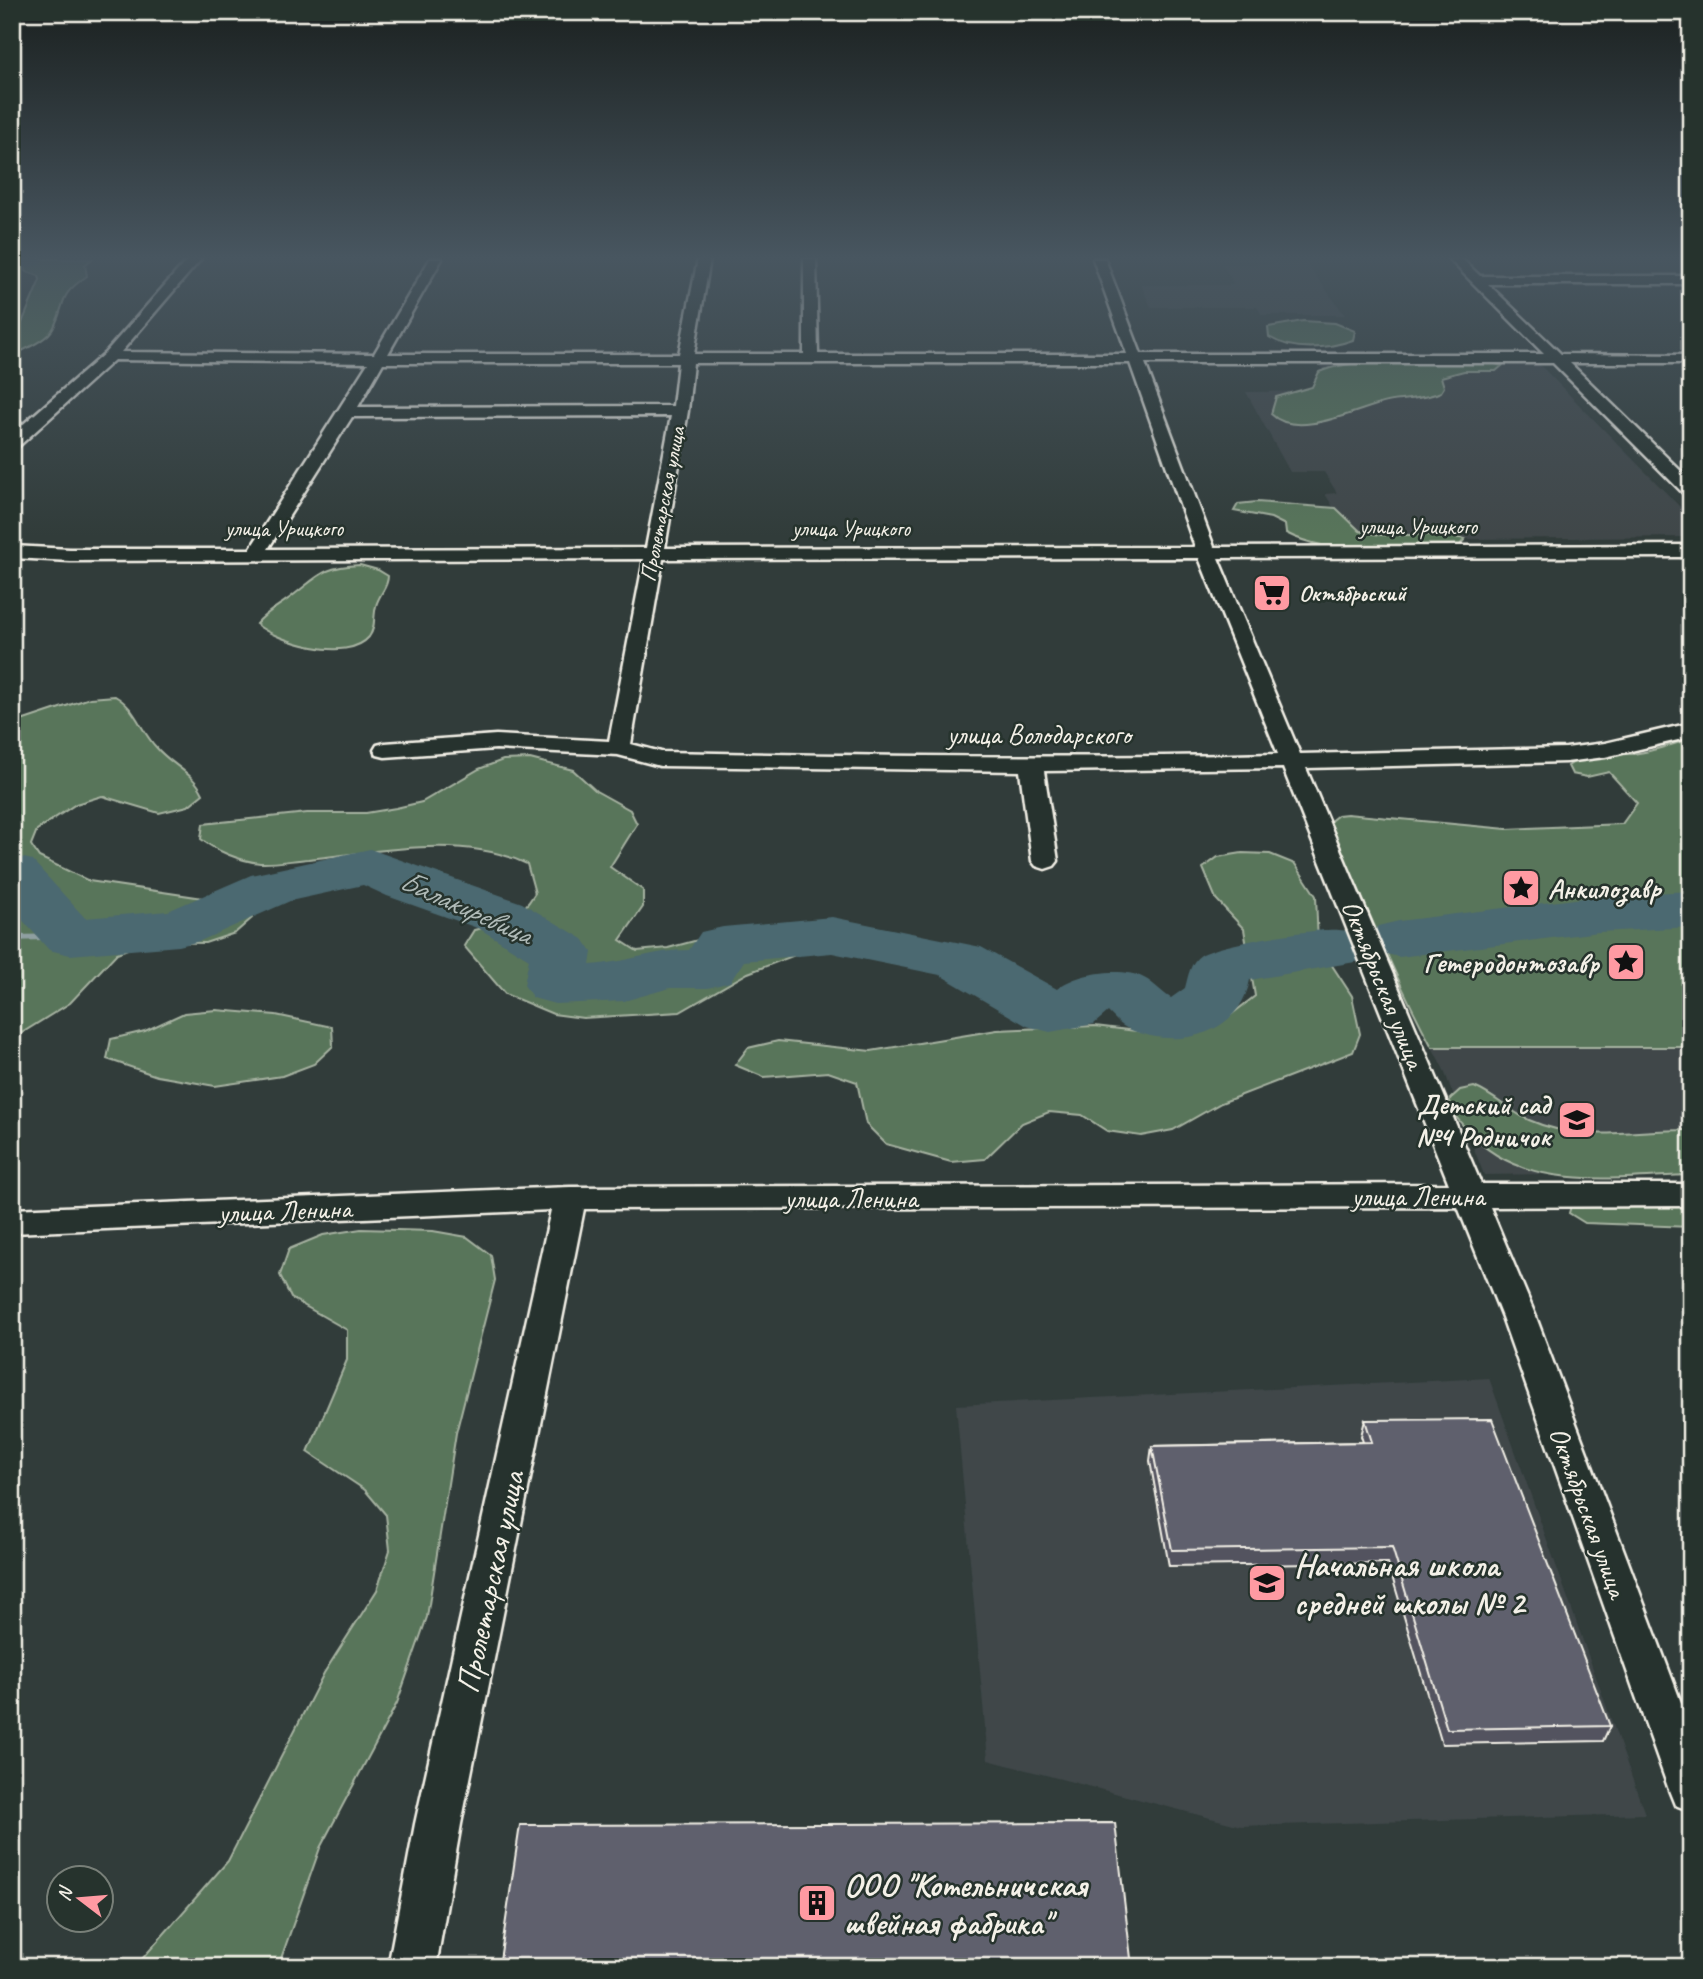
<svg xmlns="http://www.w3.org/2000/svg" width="1703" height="1979" font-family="Caveat,sans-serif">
<rect width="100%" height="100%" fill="#313c3a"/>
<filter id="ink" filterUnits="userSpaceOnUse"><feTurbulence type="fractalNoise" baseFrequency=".0143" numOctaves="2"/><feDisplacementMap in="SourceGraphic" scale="14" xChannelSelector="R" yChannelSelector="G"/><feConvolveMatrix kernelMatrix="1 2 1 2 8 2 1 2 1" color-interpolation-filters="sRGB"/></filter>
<g filter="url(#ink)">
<path fill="#3f4749" d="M 1223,264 L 1307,264 L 1345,315 L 1262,315 L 1257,307 L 1151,307 L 1141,285 L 1234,285 Z
M 1538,363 L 1691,518 L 1691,537 L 1354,540 L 1325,494 L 1337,493 L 1324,472 L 1290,472 L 1246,392 L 1337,391 L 1319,364 Z
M 1432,1047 L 1691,1047 L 1691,1172 L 1484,1175 L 1443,1068 Z
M 1489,1378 L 1645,1814 L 1241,1826 L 988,1760 L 956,1405 Z"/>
<path fill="#59745a" stroke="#a6b2a1" stroke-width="2" d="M 39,259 L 92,259 L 85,265 L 87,276 C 56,298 68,299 54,327 C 48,340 25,349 12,356 L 12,333 L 22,323 L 40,280 L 39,276 L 25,271 L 27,263 Z
M 1303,321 L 1335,323 L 1355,331 L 1353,340 C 1328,349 1293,352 1269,337 L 1268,327 Z
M 1488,362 L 1502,366 L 1496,371 L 1464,371 L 1441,377 L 1444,387 L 1441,392 C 1424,400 1405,398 1387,402 C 1357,409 1297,440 1271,414 L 1276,397 L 1312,387 L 1319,372 C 1357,355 1445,362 1488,362 Z
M 1257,502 L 1336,508 L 1360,531 L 1380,535 L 1443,535 L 1465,539 L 1460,545 C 1409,551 1332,557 1286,533 L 1285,525 L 1271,518 L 1234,511 L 1238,504 Z
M 360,565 L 378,570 L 388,576 C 388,588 379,594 376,606 C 373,617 376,628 369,637 C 347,663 278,642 256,624 C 266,612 279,606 291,597 C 320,575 322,567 360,565 Z
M 115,696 C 136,708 140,730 156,747 C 171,765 193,772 203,794 L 188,806 L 159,813 L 102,796 L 76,804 L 37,830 L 31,845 L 39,857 L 89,881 L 243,904 L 252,918 L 235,933 L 205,943 L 146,942 L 117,953 L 70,1003 L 20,1034 L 12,1035 L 12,724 L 90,698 Z
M 1691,739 L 1691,1047 L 1432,1047 C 1404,995 1381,941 1358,888 C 1348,866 1334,847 1328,823 L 1338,815 L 1347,814 L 1507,829 L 1622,824 L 1637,803 L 1609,772 L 1587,777 L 1572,774 L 1568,766 C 1590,749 1605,755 1631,754 C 1650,753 1672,744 1691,739 Z
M 530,759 L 573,770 L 596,791 L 630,810 L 637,824 L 610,867 L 643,890 L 643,907 L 620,940 L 637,951 L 668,948 L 698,940 L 756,929 L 792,938 L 798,954 L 748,973 L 680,1012 L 583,1018 L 553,1014 L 505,994 L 464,946 L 474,930 C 504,924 518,921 535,893 L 527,864 C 461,833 378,852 308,859 C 293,860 275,864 260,863 C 240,861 216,851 201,839 L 203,824 L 307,813 L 366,813 L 396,808 L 422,802 L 479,769 L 503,760 Z
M 1242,853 L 1270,854 L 1295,864 L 1316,896 L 1318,944 L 1352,996 L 1360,1034 L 1353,1052 L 1221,1103 L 1173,1130 L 1141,1136 L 1107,1131 L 1082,1115 L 1049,1112 L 1022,1123 L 985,1159 L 951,1162 L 886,1144 L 866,1124 L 857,1082 L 828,1072 L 764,1077 L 735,1065 L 748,1048 L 778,1041 L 871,1051 L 997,1030 L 1095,1026 L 1161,1034 L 1219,1024 L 1255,996 L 1244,929 L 1216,899 L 1203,868 L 1218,857 Z
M 216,1010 L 276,1015 L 332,1027 L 333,1046 L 314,1064 L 282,1076 L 215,1086 L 157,1076 L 107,1059 L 111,1039 L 145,1031 L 184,1013 Z
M 1474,1087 C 1494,1095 1509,1111 1529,1120 C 1583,1144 1635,1129 1691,1130 L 1691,1175 C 1616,1177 1522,1194 1467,1130 C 1458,1119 1450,1113 1450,1099 L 1460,1090 Z
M 1572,1202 L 1691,1202 L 1691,1227 L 1585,1223 L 1569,1213 Z
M 361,1229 L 433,1231 L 467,1237 L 491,1255 L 495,1280 L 456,1433 L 427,1617 L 397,1703 L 320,1848 L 278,1967 L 135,1967 L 228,1861 L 324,1673 L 377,1590 L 390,1550 L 386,1515 L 365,1490 L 308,1452 L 347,1360 L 347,1330 L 291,1298 L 280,1275 L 289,1249 L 323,1235 Z"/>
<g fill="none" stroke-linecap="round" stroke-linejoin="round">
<path fill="#8f9fa1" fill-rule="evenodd" d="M 70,934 L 74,935 L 75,937 L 74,939 L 12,941 L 12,935 Z"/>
<path fill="#4b6971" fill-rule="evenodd" d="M 12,259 L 43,259 L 39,265 L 12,271 Z
M 370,849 L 522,903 L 583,939 L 592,952 L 590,965 C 625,963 654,950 689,950 L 701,932 L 723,927 L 832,917 L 981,947 L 1057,989 C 1075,973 1122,966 1144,978 C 1154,983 1162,993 1171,998 L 1185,988 C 1188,977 1190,962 1201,955 C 1222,943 1315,928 1339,930 C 1346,930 1354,933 1361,935 L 1370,948 L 1361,961 L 1250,980 C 1239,1036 1177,1050 1129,1029 C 1121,1026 1114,1018 1108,1012 L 1094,1024 L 1050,1032 L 1027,1026 L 940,975 L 832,953 L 744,961 L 730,982 L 708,988 L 670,988 L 624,1001 L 555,1004 L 533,998 L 524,985 L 529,959 L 480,929 L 387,896 L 363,885 L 290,901 L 200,941 L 179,946 L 70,955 L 49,950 L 12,908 L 12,855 L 32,860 L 85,918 L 168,911 L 251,875 Z
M 1691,891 L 1691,927 L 1599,932 L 1399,957 L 1378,952 L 1369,939 L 1378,926 L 1399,921 L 1599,896 Z"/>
<g stroke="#f4f1e8" stroke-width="5">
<path id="minor" d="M 188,259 L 201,259 L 121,352 L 374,354 L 430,259 L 442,259 L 388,354 L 679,354 L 698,259 L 710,259 L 694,354 L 804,354 L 804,259 L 816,259 L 818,354 L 1127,354 L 1093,259 L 1105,259 L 1141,354 L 1544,354 L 1449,259 L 1462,259 L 1480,276 L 1691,276 L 1691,284 L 1488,284 L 1561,354 L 1691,355 L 1691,363 L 1570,363 L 1691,481 L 1691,496 L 1685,495 L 1553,363 L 1145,363 L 1214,547 L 1691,545 L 1691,557 L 1218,558 L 1300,754 L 1566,748 L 1605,743 L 1691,723 L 1691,737 L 1605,757 L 1566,762 L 1306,768 L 1481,1184 L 1691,1184 L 1691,1206 L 1490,1207 L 1536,1317 L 1691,1729 L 1691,1811 L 1675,1805 L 1669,1790 L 1502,1317 L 1458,1207 L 584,1209 L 461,1824 L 436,1967 L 388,1967 L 415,1824 L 551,1210 L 12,1233 L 12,1209 L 570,1187 L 1449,1184 L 1283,768 L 1044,771 L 1058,861 L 1054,866 L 1045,869 L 1036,866 L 1032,861 L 1020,771 L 660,766 L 618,755 L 496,749 L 385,757 L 377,755 L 374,750 L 377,745 L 385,743 L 496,735 L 609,741 L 644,559 L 70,561 L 12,558 L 12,546 L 70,549 L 250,549 L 368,363 L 114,360 L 18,447 L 12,448 L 12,434 L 105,353 ZM 383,363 L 678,363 L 673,406 L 358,407 ZM 693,363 L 1130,363 L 1195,547 L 665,548 L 688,411 ZM 671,416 L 646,548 L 268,549 L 352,417 ZM 1199,558 L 1278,754 C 1072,759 866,756 661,752 L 631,744 L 663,559 Z"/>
</g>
<use href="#minor" fill="#26332d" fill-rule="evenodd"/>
</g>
<path fill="#52535e" stroke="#f4f1e8" stroke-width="2" d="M 1365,1420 L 1610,1726 L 1603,1741 L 1442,1744 L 1388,1563 L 1169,1566 L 1150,1461 L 1152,1446 L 1363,1442 L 1361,1436 Z"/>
<path fill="#5f616d" stroke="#f4f1e8" stroke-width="2" d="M 1492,1419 L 1610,1726 L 1447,1729 L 1392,1547 L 1172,1550 L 1152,1446 L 1372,1442 L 1365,1420 Z
M 1115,1823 L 1132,1967 L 499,1967 L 520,1825 Z"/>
</g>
<linearGradient id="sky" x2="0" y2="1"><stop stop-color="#1b2120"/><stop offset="0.48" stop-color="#485660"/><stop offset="1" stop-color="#485660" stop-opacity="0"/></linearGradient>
<rect width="1703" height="536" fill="url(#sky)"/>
<defs>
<g id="supermarket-square" transform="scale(2.0125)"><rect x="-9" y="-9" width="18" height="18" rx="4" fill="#ff9aa2" stroke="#26332d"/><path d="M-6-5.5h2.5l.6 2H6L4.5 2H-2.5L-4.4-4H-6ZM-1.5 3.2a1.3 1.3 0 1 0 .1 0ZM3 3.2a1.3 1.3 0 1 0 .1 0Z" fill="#111"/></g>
<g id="sight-square" transform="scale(2.0125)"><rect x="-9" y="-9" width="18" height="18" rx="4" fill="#ff9aa2" stroke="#26332d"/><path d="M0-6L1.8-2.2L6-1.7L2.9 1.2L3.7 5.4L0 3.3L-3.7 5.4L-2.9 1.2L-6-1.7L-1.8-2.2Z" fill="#111"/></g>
<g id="school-square" transform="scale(2.0125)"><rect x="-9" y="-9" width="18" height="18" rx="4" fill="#ff9aa2" stroke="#26332d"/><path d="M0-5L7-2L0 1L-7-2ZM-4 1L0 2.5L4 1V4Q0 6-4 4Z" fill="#111"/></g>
<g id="building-square" transform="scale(2.0125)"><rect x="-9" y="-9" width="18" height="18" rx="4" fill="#ff9aa2" stroke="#26332d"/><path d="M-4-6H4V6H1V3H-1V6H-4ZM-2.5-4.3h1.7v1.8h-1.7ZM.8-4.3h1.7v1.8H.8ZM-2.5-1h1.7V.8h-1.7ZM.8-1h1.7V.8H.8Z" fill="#111"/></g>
</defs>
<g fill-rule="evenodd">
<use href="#supermarket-square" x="1272" y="593"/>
<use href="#sight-square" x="1521" y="888"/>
<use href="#sight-square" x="1626" y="962"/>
<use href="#school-square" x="1577" y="1120"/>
<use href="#school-square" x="1267" y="1583"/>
<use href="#building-square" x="817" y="1903"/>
</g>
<g text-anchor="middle" stroke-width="5" stroke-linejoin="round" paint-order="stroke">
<g font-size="23" fill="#f4f1e8" stroke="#26332d">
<text transform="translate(662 504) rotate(-79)" y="8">Пролетарская улица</text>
<text x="1418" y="534">улица Урицкого</text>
<text x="284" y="536">улица Урицкого</text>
<text x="851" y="536">улица Урицкого</text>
</g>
<g font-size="23" font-weight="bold" fill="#f4f1e8" stroke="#26332d" text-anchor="start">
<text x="1299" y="601">Октябрьский</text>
</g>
<g font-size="28" fill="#f4f1e8" stroke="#26332d">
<text x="1039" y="744">улица Володарского</text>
<text transform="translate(1384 984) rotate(68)" y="10">Октябрьская улица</text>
<text x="1418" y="1206">улица Ленина</text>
<text x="851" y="1208">улица Ленина</text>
<text transform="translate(285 1210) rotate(-2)" y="10">улица Ленина</text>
<text transform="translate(1589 1512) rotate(70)" y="10">Октябрьская улица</text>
</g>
<g font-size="28" font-weight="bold" fill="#f4f1e8" stroke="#26332d" text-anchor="end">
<text x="1548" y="898" text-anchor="start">Анкилозавр</text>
<text x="1599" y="972">Гетеродонтозавр</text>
<text x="1550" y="1114">Детский сад<tspan x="1550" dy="32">№4 Родничок</tspan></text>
</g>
<g font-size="30" font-style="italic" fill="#b0bbb8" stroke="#26332d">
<text transform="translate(466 907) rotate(24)" y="10">Балакиревица</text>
</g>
<g font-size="33" font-weight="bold" fill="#f4f1e8" stroke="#26332d" text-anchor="start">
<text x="1294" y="1576">Начальная школа<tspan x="1294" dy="38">средней школы № 2</tspan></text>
<text x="844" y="1896">ООО "Котельничская<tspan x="844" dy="38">швейная фабрика"</tspan></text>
</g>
<g font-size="33" fill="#f4f1e8" stroke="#26332d">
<text transform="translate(489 1582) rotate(-78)" y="12">Пролетарская улица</text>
</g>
</g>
<rect width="1703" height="1979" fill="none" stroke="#26332d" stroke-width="42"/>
<rect x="21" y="21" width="1661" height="1937" fill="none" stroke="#f4f1e8" stroke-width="2.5" filter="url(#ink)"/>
<g transform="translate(80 1899) rotate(286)"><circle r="33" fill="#26332d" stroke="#787f78" stroke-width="2"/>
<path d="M0-5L12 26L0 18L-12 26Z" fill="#ff9aa2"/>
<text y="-10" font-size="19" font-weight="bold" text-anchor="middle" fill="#f4f1e8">N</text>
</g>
</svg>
